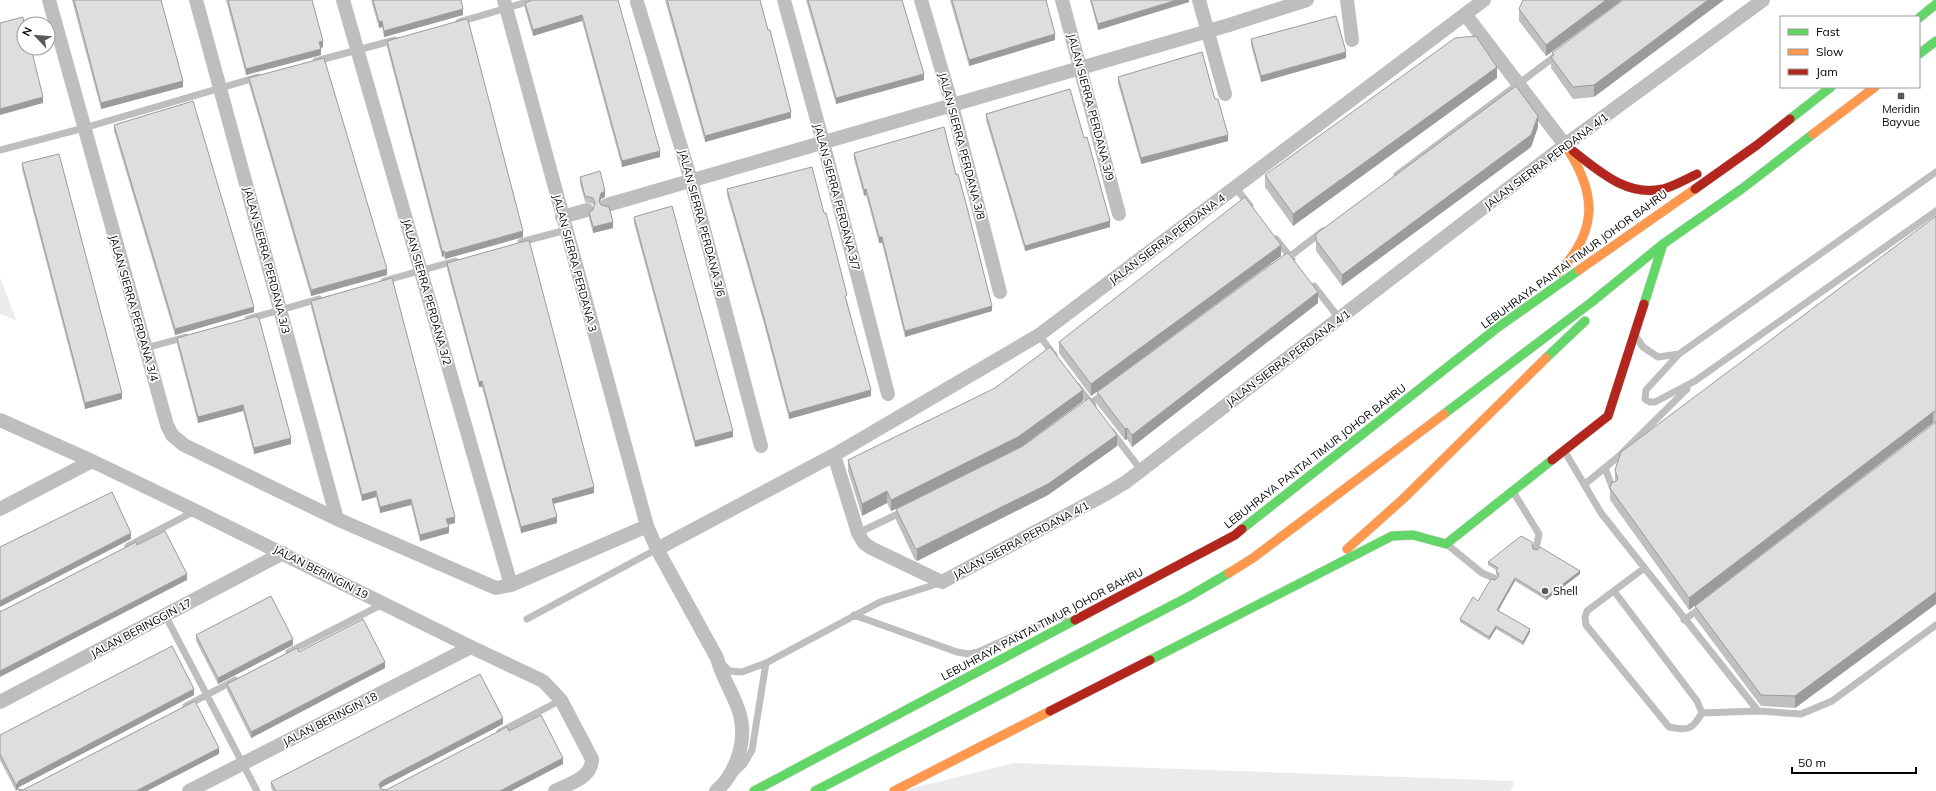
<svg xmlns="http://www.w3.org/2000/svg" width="1936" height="791" font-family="Mulish,sans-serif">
<rect width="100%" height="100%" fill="#fff"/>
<path fill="#ebebeb" d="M 0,277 L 16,320 L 0,314 Z
M 1014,763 L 1514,781 L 1511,791 L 901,791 Z"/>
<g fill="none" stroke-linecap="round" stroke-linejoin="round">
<g stroke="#dbdbdb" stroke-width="10">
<path id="fast" d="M 1919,18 L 1936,4
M 1919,54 L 1936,41
M 1790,119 L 1831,87
M 1644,304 L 1663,244
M 1546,358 L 1585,321
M 1444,414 L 1593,301 L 1663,244 L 1743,188 L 1813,134
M 1242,529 L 1497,328 L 1579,270
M 1150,660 L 1392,536 L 1413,535 L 1446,544 L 1552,460
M 754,791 L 1075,620
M 815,791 L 1188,597 L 1229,573"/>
</g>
<g stroke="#dbdbdb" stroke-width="10">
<path id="slow" d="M 1813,134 L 1875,87
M 1579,270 L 1695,189
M 1558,273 C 1599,230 1597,193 1565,145
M 1347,549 L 1403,499 L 1546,358
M 1229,573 L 1253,558 L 1444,414
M 894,791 L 1050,711"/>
</g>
<g stroke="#dbdbdb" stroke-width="10">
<path id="jam" d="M 1573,151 C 1600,172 1627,197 1663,189 C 1675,186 1686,179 1697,174
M 1695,189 L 1757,145 L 1790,119
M 1552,460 L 1608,416 L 1644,304
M 1075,620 L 1235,535 L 1242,529
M 1050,711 L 1150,660"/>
</g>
<path stroke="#bebebe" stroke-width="7" d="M 459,22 L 534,0
M 316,61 L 395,40
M 0,150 L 84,128 L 258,77
M 1936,172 L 1679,354 L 1646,390 L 1645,399 L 1650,402 L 1655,402 L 1695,381 L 1936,211
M 1397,175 L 1558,54
M 1235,187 L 1250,206
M 1276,239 L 1292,259
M 521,242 L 566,230
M 1284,261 L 1323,231
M 384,281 L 455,261
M 1314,286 L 1339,318
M 248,319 L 319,299
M 1039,335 L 1054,355
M 1637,338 L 1643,347 L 1658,357 L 1679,354
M 146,348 L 186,337
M 1077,386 L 1093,406
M 1084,408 L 1105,393
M 1112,432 L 1141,470
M 1565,452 L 1601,513 L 1758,711 L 1801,714 L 1832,701 L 1936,625
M 1605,468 L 1613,489
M 1585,484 L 1618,457 L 1687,389
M 1514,493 L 1539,534 L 1536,548
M 858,533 L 904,511
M 128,546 L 195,511
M 1449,546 L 1482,573 L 1494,578
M 1643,569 L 1587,611 L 1585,617 L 1586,625 L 1669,727 C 1688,731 1692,730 1702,713
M 1614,591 L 1697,701 L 1702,713
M 165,615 L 257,791
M 854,615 L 957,652 L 969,654 L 978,652 L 1054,618 L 1064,617
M 527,619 L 657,549
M 1684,620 L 1702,607
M 289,652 L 383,604
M 721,663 L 730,671 L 742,672 L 766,663 L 880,602 L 940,583
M 186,706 L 235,680
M 1702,713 L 1758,711
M 500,732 L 561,700
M 735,773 L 744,764 L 752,750 L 766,663"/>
<path stroke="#bebebe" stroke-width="14" d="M 49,0 L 167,425 L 172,435 L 184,445 L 337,519 L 496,588 L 511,585 L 647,526
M 196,0 L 337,519
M 343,0 L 511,585
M 504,0 L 647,526 L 657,549 L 717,658 C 722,679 735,695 740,715 C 747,741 736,774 716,791
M 784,0 L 823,142 L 888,394
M 921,0 L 952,105 L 1000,292
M 1062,0 L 1119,214
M 1199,0 L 1225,94
M 1347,0 L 1352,40
M 637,2 L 691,180 L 761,446
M 1465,14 L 1565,145
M 607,205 L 1229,25 L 1307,0
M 562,217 L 587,210
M 0,420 L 92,461 L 196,511 L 471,647 L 543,681 L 561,700 L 592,759 C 592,778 570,783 555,791
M 834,455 L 858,533 L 864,543 L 871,548 L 942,582 L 1106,494 L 1126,482 L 1565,145 L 1763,0
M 0,509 L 92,461
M 657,549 L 834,455 L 1039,335 L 1484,0
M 0,702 L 283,553
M 189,791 L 471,647"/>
<use href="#fast" stroke="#63d668" stroke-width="9"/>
<use href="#slow" stroke="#ff974d" stroke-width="9"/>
<use href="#jam" stroke="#b3261e" stroke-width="9"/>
</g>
<path fill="#bfbfbf" d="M 72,0 L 161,0 L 183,87 L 101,109 Z
M 226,0 L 312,0 L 323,47 L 321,48 L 321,55 L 246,75 Z
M 371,0 L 461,0 L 463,15 L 384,37 L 382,27 L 379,28 Z
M 618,0 L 660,157 L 622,167 L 582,21 L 533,36 L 525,9 L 525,3 Z
M 665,0 L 760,0 L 791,118 L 705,142 Z
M 806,0 L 902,0 L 924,80 L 836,104 Z
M 950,0 L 1046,0 L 1055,40 L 969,66 Z
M 1090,0 L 1189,0 L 1189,2 L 1098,30 Z
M 1523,0 L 1622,0 L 1546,56 L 1519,21 L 1519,9 Z
M 1623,0 L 1594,97 L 1573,99 L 1551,68 L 1551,57 L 1552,56 L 1552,53 Z
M 1251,39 L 1346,58 L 1261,82 L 1251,45 Z
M 387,41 L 523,237 L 445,259 L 444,256 L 442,257 L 387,47 Z
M 1118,77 L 1215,99 L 1228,141 L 1141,164 L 1118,83 Z
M 249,78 L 387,275 L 311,296 L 249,84 Z
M 1497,78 L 1293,226 L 1265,187 L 1265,175 Z
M 986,114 L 1084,138 L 1110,227 L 1025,251 L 986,120 Z
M 114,125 L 254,312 L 175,335 L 114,131 Z
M 1538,127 L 1531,147 L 1342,286 L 1316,251 L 1316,234 Z
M 854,153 L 992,311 L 905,337 L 882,243 L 879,243 L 866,195 L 864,196 L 854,159 Z
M 22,163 L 122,399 L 85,409 L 22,169 Z
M 580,177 L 605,197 L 601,199 L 600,203 L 613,228 L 593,233 L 589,218 L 589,212 L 593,210 L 594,206 L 593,204 L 585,202 L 580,183 Z
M 727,189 L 847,301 L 871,396 L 789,419 L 764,324 L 727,195 Z
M 1936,216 L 1936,604 L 1795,708 L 1761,706 L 1695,618 L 1695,606 L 1935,423 L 1933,423 L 1689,610 L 1610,500 L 1610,488 L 1615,482 L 1615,470 Z
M 634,217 L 733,437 L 695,447 L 634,223 Z
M 1281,256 L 1091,396 L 1059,353 L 1059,342 Z
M 447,263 L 594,493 L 554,504 L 557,523 L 521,533 L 482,387 L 479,387 L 447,269 Z
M 311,301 L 455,523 L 448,525 L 449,533 L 420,541 L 411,505 L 380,513 L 376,497 L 362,501 L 311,307 Z
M 1318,303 L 1132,447 L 1127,439 L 1125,440 L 1097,404 L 1097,392 Z
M 177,338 L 291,444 L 254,454 L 243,411 L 198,423 L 177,344 Z
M 1083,401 L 1020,448 L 1117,446 L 1048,495 L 917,561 L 915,560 L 896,520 L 896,509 L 891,511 L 887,503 L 862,516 L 848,471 L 848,460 Z
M 1533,549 L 1580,574 L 1546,600 L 1515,581 L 1498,610 L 1530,632 L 1523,645 L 1496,629 L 1489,640 L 1460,622 L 1460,619 L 1478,601 L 1495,580 L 1498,577 L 1496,574 L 1496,570 L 1488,565 L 1488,562 Z
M 196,635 L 293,645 L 218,684 L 196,641 Z
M 299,652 L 385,668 L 251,738 L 227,690 L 227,684 Z
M 194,695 L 19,787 L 16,791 L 0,760 L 0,735 Z
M 503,724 L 382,787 L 381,788 L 381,789 L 386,790 L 509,731 L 563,764 L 511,791 L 273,791 L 271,788 L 271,782 Z"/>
<path fill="#9b9b9b" d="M 1177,0 L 1189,0 L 1189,2 L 1098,30 L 1098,24 Z
M 1606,0 L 1622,0 L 1546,56 L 1546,45 Z
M 1708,0 L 1724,0 L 1594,97 L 1594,85 Z
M 463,9 L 463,15 L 384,37 L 384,31 Z
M 582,15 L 582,21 L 533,36 L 533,30 Z
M 382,21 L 382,27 L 379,28 L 379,22 Z
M 1055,34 L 1055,40 L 969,66 L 969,60 Z
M 323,41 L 323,47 L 319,48 L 319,42 Z
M 321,49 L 321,55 L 246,75 L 246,69 Z
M 1346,52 L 1346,58 L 1261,82 L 1261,76 Z
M 1497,67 L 1497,78 L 1293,226 L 1293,214 Z
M 924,74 L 924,80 L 836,104 L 836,98 Z
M 183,81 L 183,87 L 101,109 L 101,103 Z
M 43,97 L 43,103 L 0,115 L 0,109 Z
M 791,112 L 791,118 L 705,142 L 705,136 Z
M 1538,116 L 1538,127 L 1531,147 L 1342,286 L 1342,275 Z
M 1228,135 L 1228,141 L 1141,164 L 1141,158 Z
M 660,151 L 660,157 L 622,167 L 622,161 Z
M 866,189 L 866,195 L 864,196 L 864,190 Z
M 605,191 L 605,197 L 601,199 L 599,207 L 599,201 L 601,193 Z
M 1110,221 L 1110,227 L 1025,251 L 1025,246 Z
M 613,222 L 613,228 L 593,233 L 593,227 Z
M 523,231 L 523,237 L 445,259 L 445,253 Z
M 879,237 L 882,237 L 882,243 L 879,243 Z
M 1281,245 L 1281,256 L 1091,396 L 1091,384 Z
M 442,251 L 444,251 L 444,256 L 442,257 Z
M 387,269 L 387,275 L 311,296 L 311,290 Z
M 1318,292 L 1318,303 L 1132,447 L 1132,435 Z
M 992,306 L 992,311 L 905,337 L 905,331 Z
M 254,307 L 254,312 L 175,335 L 175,329 Z
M 482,381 L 482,387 L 479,387 L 479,382 Z
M 871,390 L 871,396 L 789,419 L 789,413 Z
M 1083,390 L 1083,401 L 1018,449 L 891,511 L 891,500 Z
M 122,393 L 122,399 L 85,409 L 85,403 Z
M 243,405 L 243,411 L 198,423 L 198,417 Z
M 1933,412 L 1933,423 L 1689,610 L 1689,598 Z
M 1127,428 L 1127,439 L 1125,440 L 1125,429 Z
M 733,431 L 733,437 L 695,447 L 695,441 Z
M 1117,435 L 1117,446 L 1048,495 L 917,561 L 917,549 Z
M 291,438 L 291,444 L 254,454 L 254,448 Z
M 594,487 L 594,493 L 552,504 L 552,499 Z
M 376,491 L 376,497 L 362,501 L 362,495 Z
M 887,491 L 887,503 L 862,516 L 862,504 Z
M 411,499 L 411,505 L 380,513 L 380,507 Z
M 455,517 L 455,523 L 446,525 L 446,519 Z
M 557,517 L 557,523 L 521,533 L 521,527 Z
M 449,527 L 449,533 L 420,541 L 420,535 Z
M 131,533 L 131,539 L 0,607 L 0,601 Z
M 1580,571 L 1580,574 L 1546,600 L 1546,597 Z
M 187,574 L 187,580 L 0,677 L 0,671 Z
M 1515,578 L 1515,581 L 1497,613 L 1497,610 Z
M 1936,592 L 1936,604 L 1795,708 L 1795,696 Z
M 1496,626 L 1496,629 L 1489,640 L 1489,637 Z
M 1530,629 L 1530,632 L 1523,645 L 1523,642 Z
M 293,639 L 293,645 L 218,684 L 218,678 Z
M 385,662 L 385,668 L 251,738 L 251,732 Z
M 194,689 L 194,695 L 19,787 L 16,791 L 16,785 L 19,781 Z
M 503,718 L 503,724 L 382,787 L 379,790 L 379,784 L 382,781 Z
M 219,748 L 219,754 L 147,791 L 136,791 Z
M 563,758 L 563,764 L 511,791 L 500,791 Z"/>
<path fill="#dedede" stroke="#9b9b9b" d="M 74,0 L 161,0 L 183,81 L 101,103 Z
M 228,0 L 312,0 L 323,41 L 319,42 L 321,49 L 246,69 Z
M 373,0 L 461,0 L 463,9 L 384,31 L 382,21 L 379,22 Z
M 532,0 L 618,0 L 660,151 L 622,161 L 582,15 L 533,30 L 525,3 Z
M 667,0 L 760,0 L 768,30 L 770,30 L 791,112 L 705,136 Z
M 808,0 L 902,0 L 924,74 L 836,98 Z
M 952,0 L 1046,0 L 1055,34 L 969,60 Z
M 1091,0 L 1177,0 L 1098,24 Z
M 1523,0 L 1606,0 L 1546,45 L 1519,9 Z
M 1623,0 L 1708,0 L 1594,85 L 1573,87 L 1551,57 L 1554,55 L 1552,53 Z
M 1336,16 L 1346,52 L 1261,76 L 1251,39 Z
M 23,17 L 24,24 L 24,48 L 31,48 L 43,97 L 0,109 L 0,23 Z
M 466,19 L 468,20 L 523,231 L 445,253 L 444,251 L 442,251 L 387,41 Z
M 1476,36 L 1497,67 L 1293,214 L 1265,175 L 1455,38 Z
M 1202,52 L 1215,99 L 1218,99 L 1228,135 L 1141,158 L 1118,77 Z
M 324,58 L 387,269 L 311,290 L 249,78 Z
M 1516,86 L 1538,116 L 1531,135 L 1342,275 L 1316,240 L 1316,234 Z
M 1070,89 L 1084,138 L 1087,137 L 1110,221 L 1025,246 L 986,114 Z
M 193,101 L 254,307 L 175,329 L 114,125 Z
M 944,127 L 956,175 L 958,174 L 968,211 L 992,306 L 905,331 L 882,237 L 879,237 L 866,189 L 864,190 L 854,153 Z
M 59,154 L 122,393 L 85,403 L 22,163 Z
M 812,167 L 824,213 L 826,213 L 847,295 L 845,296 L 871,390 L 789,413 L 764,318 L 727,189 Z
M 600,171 L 605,191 L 601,193 L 599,201 L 601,205 L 609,207 L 613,222 L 593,227 L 589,212 L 593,210 L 595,202 L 593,198 L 585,196 L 580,177 Z
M 1245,197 L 1281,245 L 1091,384 L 1059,342 Z
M 672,206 L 733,431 L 695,441 L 634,217 Z
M 1936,216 L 1936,411 L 1933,412 L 1689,598 L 1610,488 L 1612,482 L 1615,482 L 1618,479 L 1615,470 L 1621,452 Z
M 529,240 L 594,487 L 552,499 L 557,517 L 521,527 L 482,381 L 479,382 L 447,263 Z
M 1287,253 L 1289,254 L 1318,292 L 1132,435 L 1127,428 L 1125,429 L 1097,392 Z
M 392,278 L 455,517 L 446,519 L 449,527 L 420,535 L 411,499 L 380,507 L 376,491 L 362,495 L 311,301 Z
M 257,316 L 258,318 L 259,318 L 291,438 L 254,448 L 243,405 L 198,417 L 177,338 Z
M 1050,347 L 1083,390 L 1018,437 L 891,500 L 887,491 L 862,504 L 848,460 L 995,388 Z
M 1089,398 L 1117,435 L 1048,484 L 917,549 L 915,548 L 896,509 L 1023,446 Z
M 1936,422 L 1936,592 L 1795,696 L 1761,695 L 1695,606 Z
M 112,492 L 131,533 L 0,601 L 0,547 Z
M 165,531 L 187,574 L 0,671 L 0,611 L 2,611 L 136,542 L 137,545 Z
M 1521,536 L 1532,542 L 1533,549 L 1537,550 L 1540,547 L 1580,571 L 1546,597 L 1515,578 L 1497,610 L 1530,629 L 1523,642 L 1496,626 L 1489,637 L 1460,619 L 1473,597 L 1478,601 L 1491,579 L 1495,580 L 1498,577 L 1499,574 L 1496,571 L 1498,568 L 1488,562 Z
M 271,596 L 293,639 L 218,678 L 196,635 Z
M 363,619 L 385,662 L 251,732 L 227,684 L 297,648 L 299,652 Z
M 172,646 L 194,689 L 19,781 L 16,785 L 0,754 L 0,735 Z
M 480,674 L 503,718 L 382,781 L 379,784 L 381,789 L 386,790 L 507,727 L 509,731 L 541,715 L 563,758 L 500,791 L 276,791 L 271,782 Z
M 195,701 L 219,748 L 136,791 L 19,791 L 18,789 L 23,790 Z"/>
<g fill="#595959" stroke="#fff" stroke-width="1.5">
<rect x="1897" y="92" width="8" height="8" rx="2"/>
<circle cx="1545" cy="591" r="4"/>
</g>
<g text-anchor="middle" stroke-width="3.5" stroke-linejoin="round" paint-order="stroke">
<g font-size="11" fill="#000" stroke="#fff">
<text transform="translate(1091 107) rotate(75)" y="4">JALAN SIERRA PERDANA 3/9</text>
<text transform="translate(962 146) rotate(75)" y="4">JALAN SIERRA PERDANA 3/8</text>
<text transform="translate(1546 161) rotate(-37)" y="4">JALAN SIERRA PERDANA 4/1</text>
<text transform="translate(837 197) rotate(75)" y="4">JALAN SIERRA PERDANA 3/7</text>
<text transform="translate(702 223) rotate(75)" y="4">JALAN SIERRA PERDANA 3/6</text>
<text transform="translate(1167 239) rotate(-37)" y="4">JALAN SIERRA PERDANA 4</text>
<text transform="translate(1574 259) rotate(-36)" y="4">LEBUHRAYA PANTAI TIMUR JOHOR BAHRU</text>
<text transform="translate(267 260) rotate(75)" y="4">JALAN SIERRA PERDANA 3/3</text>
<text transform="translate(575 263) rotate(75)" y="4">JALAN SIERRA PERDANA 3</text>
<text transform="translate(427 292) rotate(74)" y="4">JALAN SIERRA PERDANA 3/2</text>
<text transform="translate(134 308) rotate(74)" y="4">JALAN SIERRA PERDANA 3/4</text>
<text transform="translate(1288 358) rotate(-37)" y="4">JALAN SIERRA PERDANA 4/1</text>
<text transform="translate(1315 456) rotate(-38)" y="4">LEBUHRAYA PANTAI TIMUR JOHOR BAHRU</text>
<text transform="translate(1021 540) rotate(-28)" y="4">JALAN SIERRA PERDANA 4/1</text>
<text transform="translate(321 572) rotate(27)" y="4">JALAN BERINGIN 19</text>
<text transform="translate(1042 624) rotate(-28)" y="4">LEBUHRAYA PANTAI TIMUR JOHOR BAHRU</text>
<text transform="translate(141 628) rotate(-28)" y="4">JALAN BERINGGIN 17</text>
<text transform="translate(330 719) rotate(-27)" y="4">JALAN BERINGIN 18</text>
</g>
<g font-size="11" fill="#000" stroke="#fff">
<text x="1901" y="113">Meridin<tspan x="1901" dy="13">Bayvue</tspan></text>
<text x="1553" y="595" text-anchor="start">Shell</text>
</g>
</g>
<rect x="1780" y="16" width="140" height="72" fill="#ffffff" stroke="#999999"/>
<rect x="1788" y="29" width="20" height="6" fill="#63d668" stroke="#999999"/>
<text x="1816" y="36" font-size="12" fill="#000000">Fast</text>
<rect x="1788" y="49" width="20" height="6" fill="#ff974d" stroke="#999999"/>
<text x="1816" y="56" font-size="12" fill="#000000">Slow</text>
<rect x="1788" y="69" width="20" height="6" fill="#b3261e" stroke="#999999"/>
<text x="1816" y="76" font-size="12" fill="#000000">Jam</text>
<g transform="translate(36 36) rotate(296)"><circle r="19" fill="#ffffff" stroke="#999999"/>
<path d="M0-3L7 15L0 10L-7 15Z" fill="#595959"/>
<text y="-6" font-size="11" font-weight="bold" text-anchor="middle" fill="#000000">N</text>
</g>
<path d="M1792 767v6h124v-6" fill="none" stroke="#000000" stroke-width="2"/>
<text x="1798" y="767" font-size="12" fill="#000000" stroke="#ffffff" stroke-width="3" paint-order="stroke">50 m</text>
</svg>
